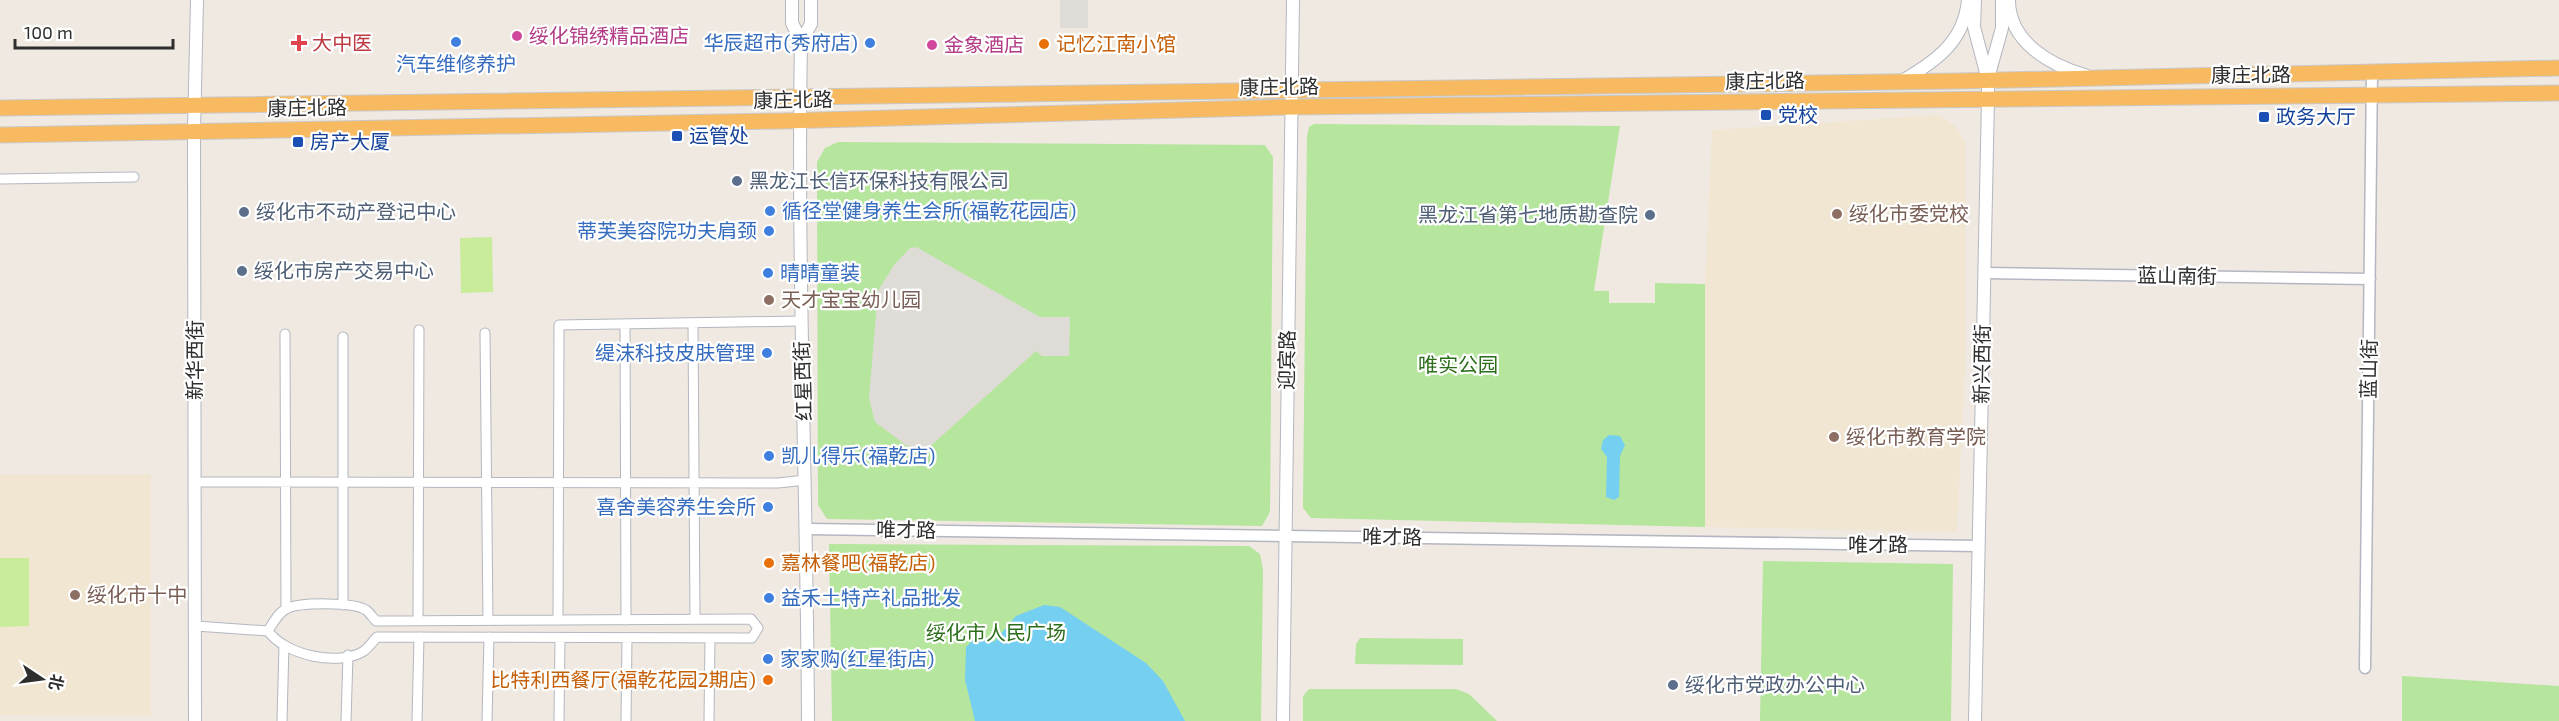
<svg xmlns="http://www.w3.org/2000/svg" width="2559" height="721" font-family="'Exo 2','Noto Sans SC',sans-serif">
<rect width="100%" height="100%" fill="#efe9e1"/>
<path fill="#f0e6d1" d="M 1939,115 L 1955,126 L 1966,144 L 1966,347 L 1957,532 L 1705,527 L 1705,284 L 1712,130 Z
M 0,474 L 151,474 L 151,716 L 0,715 Z"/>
<path fill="#b6e59e" d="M 1314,124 L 1620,126 L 1594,291 L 1609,291 L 1609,303 L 1655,303 L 1655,283 L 1705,284 L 1705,527 L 1311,518 L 1303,508 L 1303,502 L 1307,136 L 1309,127 Z
M 838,142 L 1265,145 L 1273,157 L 1270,512 L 1262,526 L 827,519 L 818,505 L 817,162 L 825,148 Z
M 829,544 L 1249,546 L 1260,554 L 1263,570 L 1261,721 L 832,721 Z
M 1763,561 L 1953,564 L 1951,721 L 1760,721 Z
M 1360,638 L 1463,639 L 1463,665 L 1355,664 L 1356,644 Z
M 2402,676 L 2559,686 L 2559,721 L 2402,721 Z
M 1309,689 L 1456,689 L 1469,694 L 1497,721 L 1303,721 L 1303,696 Z"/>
<path fill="#c9ec9a" d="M 492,237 L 493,292 L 461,293 L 460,238 Z
M 0,558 L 29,558 L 29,626 L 0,627 Z"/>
<path fill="#dfdcd8" d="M 1060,0 L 1088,0 L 1088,28 L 1060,28 Z
M 916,247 L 1040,317 L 1070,317 L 1069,356 L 1042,356 L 1036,351 L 926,450 L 907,446 L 875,422 L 869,398 L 878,291 L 894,265 L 910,248 Z"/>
<path fill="#75cff0" d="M 1609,435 L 1620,436 L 1625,445 L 1620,456 L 1619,497 L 1614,500 L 1606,497 L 1607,457 L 1601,449 L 1603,440 Z
M 1044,605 L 1060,607 L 1146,663 L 1163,681 L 1185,721 L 975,721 L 965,680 L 966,647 L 979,634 L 994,642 L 1016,616 Z"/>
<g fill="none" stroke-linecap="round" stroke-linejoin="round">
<g stroke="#b4b7c1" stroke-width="11">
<path id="minor" d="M 0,179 L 134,177
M 693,323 L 695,619
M 625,324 L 626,620
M 485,333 L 488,620
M 285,334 L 286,608
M 343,337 L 343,605
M 195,482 L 778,483 L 806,480
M 558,620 L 559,325 L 801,321
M 418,621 L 419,330
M 196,626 L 268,631 C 285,655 338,667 364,651 C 369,647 373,641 377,637 L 752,638 L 758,628 L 751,619 L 376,621 C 373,618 370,613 366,610 C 354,602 299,602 286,609 C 278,613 273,623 268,631
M 282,721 L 284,645
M 346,721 L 348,655
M 417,721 L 419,637
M 487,721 L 489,637
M 559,721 L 560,638
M 626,721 L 627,638
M 709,721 L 710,638"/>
</g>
<g stroke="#b4b7c1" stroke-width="13">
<path id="tertiary" d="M 1984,273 L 2370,279
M 807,529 L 1978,546
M 2365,668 L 2372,71"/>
</g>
<g stroke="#b4b7c1" stroke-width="14">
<path id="secondary" d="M 792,0 L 792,23 L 801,41 L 811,24 L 811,0
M 1975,0 L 1974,27 L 1988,80 L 1988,98 L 1975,721
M 2009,0 C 2009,42 2050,65 2085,75
M 801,41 C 797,267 807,494 808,721
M 1988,78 L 2002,28 L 2002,0
M 1902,81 C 1936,61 1964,42 1968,0
M 195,721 L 194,131 L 197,0
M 1283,721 L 1293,0"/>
</g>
<g stroke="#c9c9c9" stroke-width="17">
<path id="trunk" d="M 0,108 L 1959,81 L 2559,68
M 0,135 L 782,121 L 1291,107 L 2559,93"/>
</g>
<use href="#minor" stroke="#fff" stroke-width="9"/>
<use href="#tertiary" stroke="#fff" stroke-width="10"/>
<use href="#secondary" stroke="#fff" stroke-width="12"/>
<use href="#trunk" stroke="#f8ba60" stroke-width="15"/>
</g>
<g fill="#d1479c" stroke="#fff" stroke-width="2">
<circle cx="517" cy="36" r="6"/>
<circle cx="932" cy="45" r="6"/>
</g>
<g fill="#3f7fe0" stroke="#fff" stroke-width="2">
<circle cx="456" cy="42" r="6"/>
<circle cx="870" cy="43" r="6"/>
<circle cx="770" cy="211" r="6"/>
<circle cx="769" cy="231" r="6"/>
<circle cx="768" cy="273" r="6"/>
<circle cx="767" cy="353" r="6"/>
<circle cx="769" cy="456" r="6"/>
<circle cx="768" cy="507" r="6"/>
<circle cx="769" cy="598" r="6"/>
<circle cx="768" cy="659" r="6"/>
</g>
<path fill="#e0444e" stroke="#fff" stroke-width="2" d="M296 34h6v6h6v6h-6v6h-6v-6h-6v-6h6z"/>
<g fill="#e8710a" stroke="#fff" stroke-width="2">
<circle cx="1044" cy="44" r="6"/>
<circle cx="769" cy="563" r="6"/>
<circle cx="768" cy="680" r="6"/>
</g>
<g fill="#1a4fb4" stroke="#fff" stroke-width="2">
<rect x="1760" y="109" width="12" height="12" rx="3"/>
<rect x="2258" y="111" width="12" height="12" rx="3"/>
<rect x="671" y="130" width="12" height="12" rx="3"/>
<rect x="292" y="136" width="12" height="12" rx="3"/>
</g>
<g fill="#5c6f8a" stroke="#fff" stroke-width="2">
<circle cx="737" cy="181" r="6"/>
<circle cx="244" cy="212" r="6"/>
<circle cx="1650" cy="215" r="6"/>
<circle cx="242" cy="271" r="6"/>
<circle cx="1673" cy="685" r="6"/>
</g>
<g fill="#8d6e63" stroke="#fff" stroke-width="2">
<circle cx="1837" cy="214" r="6"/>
<circle cx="769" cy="300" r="6"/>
<circle cx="1834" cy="437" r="6"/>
<circle cx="75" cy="595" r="6"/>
</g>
<g text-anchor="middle" stroke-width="4.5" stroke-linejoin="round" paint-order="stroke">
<g font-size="20" fill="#b23c85" stroke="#fff" text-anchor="start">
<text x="529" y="43">绥化锦绣精品酒店</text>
<text x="944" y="52">金象酒店</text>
</g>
<g font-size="20" fill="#be3a42" stroke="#fff" text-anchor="start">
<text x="312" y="50">大中医</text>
</g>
<g font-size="20" fill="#366cbe" stroke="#fff" text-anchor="start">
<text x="858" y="50" text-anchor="end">华辰超市(秀府店)</text>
<text x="456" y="71" text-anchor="middle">汽车维修养护</text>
<text x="782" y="218">循径堂健身养生会所(福乾花园店)</text>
<text x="757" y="238" text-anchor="end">蒂芙美容院功夫肩颈</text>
<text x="780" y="280">晴晴童装</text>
<text x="755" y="360" text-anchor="end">缇沫科技皮肤管理</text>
<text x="781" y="463">凯儿得乐(福乾店)</text>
<text x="756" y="514" text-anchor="end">喜舍美容养生会所</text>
<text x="781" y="605">益禾土特产礼品批发</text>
<text x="780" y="666">家家购(红星街店)</text>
</g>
<g font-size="20" fill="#c56008" stroke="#fff" text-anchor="start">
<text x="1056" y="51">记忆江南小馆</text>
<text x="781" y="570">嘉林餐吧(福乾店)</text>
<text x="756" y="687" text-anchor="end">比特利西餐厅(福乾花园2期店)</text>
</g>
<g font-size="20" fill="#2e2e2e" stroke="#fff">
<text x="2251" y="82">康庄北路</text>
<text transform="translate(1765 81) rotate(-1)" y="7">康庄北路</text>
<text transform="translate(1279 87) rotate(-1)" y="7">康庄北路</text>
<text transform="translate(793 100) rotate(-1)" y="7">康庄北路</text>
<text transform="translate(307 108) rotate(-1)" y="7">康庄北路</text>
<text transform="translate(2177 276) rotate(1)" y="7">蓝山南街</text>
<text transform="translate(195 360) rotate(-90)" y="7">新华西街</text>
<text transform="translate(1287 360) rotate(-89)" y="7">迎宾路</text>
<text transform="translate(1982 364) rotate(-89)" y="7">新兴西街</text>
<text transform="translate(2369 369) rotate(-89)" y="7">蓝山街</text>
<text transform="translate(803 381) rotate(-92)" y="7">红星西街</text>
<text transform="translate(906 530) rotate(1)" y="7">唯才路</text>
<text transform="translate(1392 537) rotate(1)" y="7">唯才路</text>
<text x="1878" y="552">唯才路</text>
</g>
<g font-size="20" fill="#164399" stroke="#fff" text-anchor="start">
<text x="1778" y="122">党校</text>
<text x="2276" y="124">政务大厅</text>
<text x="689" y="143">运管处</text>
<text x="310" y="149">房产大厦</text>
</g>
<g font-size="20" fill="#4e5e75" stroke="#fff" text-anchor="start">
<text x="749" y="188">黑龙江长信环保科技有限公司</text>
<text x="256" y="219">绥化市不动产登记中心</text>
<text x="1638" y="222" text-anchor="end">黑龙江省第七地质勘查院</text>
<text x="254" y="278">绥化市房产交易中心</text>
<text x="1685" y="692">绥化市党政办公中心</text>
</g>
<g font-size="20" fill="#785e54" stroke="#fff" text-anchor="start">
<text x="1849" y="221">绥化市委党校</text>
<text x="781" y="307">天才宝宝幼儿园</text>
<text x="1846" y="444">绥化市教育学院</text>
<text x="87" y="602">绥化市十中</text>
</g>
<g font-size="20" fill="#2c6e1b" stroke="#fff">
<text x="1458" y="372">唯实公园</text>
<text x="996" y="640">绥化市人民广场</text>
</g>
</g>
<g transform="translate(42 679) rotate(103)" stroke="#ffffff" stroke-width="4.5" paint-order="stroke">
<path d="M0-4.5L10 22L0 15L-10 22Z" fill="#2e2e2e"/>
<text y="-9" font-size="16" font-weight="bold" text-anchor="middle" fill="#2e2e2e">北</text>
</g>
<path d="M15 39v9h158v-9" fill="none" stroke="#2e2e2e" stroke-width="3"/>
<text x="24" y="39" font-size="18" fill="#2e2e2e" stroke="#ffffff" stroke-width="4.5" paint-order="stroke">100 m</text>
</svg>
